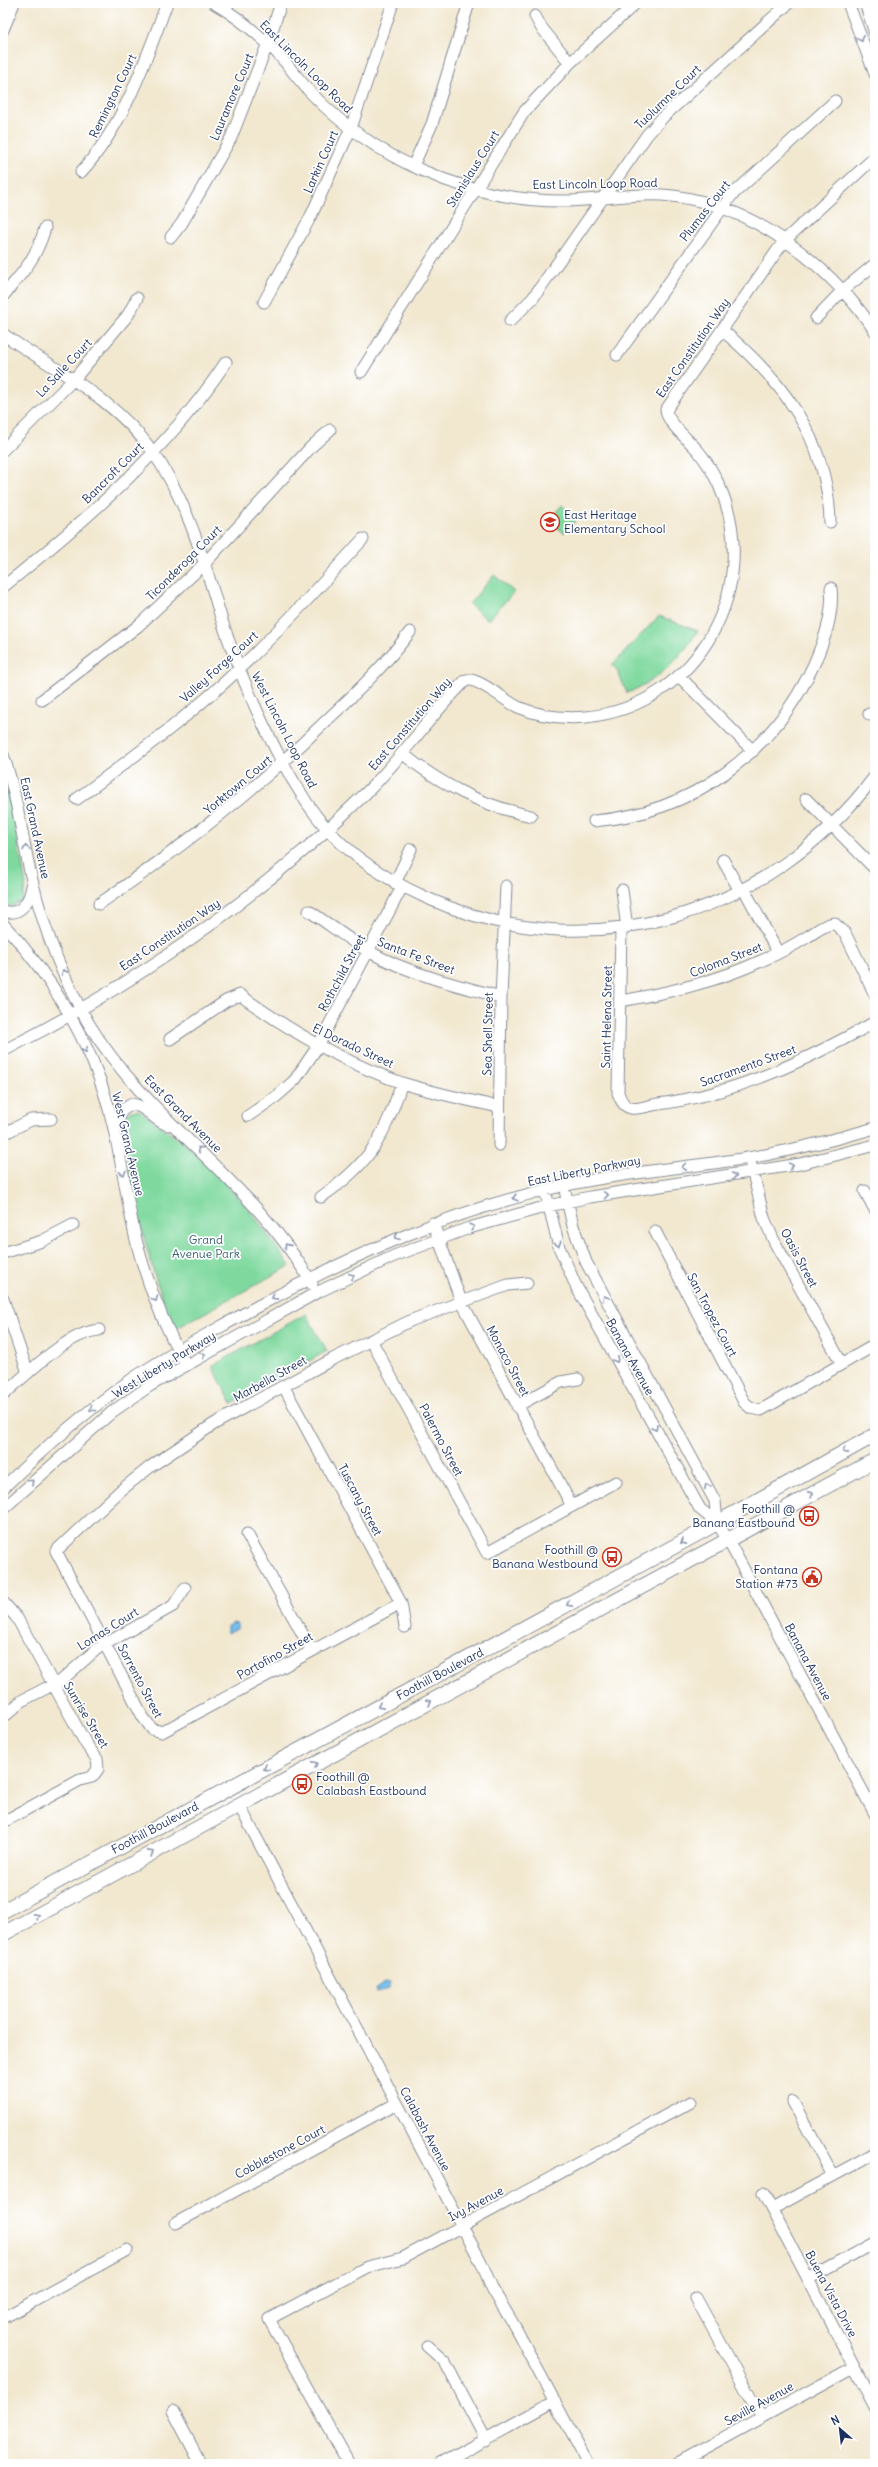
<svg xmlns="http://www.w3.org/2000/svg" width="878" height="2467" font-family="Delius,sans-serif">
<rect width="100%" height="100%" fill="#fff"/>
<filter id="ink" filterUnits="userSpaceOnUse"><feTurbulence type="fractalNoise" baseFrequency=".025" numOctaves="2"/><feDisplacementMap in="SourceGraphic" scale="8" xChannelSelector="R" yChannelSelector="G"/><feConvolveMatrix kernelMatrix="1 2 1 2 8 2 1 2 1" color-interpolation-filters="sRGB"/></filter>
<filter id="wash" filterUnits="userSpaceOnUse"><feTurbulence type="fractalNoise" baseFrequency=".012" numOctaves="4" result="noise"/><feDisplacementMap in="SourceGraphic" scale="16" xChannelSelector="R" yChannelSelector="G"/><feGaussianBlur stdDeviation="0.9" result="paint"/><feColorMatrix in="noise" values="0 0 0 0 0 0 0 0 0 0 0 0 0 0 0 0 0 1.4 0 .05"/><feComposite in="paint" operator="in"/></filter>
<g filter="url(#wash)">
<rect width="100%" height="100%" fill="#f2e8d0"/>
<path fill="#7fd99f" stroke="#4d847e" d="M 562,505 L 577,519 L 564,533 L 549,520 Z
M 494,575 L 514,592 L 488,620 L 469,604 Z
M 659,616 L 698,631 C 680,659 659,680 627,693 L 617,670 L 612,665 Z
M 3,776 L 8,791 L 26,885 L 22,901 L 12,906 L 3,905 Z
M 139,1110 L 194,1151 L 249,1209 L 290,1266 L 175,1329 C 146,1264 134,1196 121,1126 C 124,1116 127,1110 139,1110 Z
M 306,1314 L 327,1351 L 232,1404 L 212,1366 Z"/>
<path fill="#73bfed" stroke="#4777a6" d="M 234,1623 L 238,1625 L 238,1628 L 227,1633 L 227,1626 Z
M 384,1983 L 390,1983 L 388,1989 L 377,1992 L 376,1989 Z"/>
</g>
<g filter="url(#ink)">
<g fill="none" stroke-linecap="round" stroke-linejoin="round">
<g stroke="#868c97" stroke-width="13">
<path id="minor" d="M 214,3 C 233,14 251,28 267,43 C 284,58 297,79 313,95 C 343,126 382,153 421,170 C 468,191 518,202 569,201 C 600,200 631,193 662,195 C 749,201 827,262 875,331
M 848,3 L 875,74
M 865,3 L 875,33
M 535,16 L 541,27 L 570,63
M 3,30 L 14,3
M 413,166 L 432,124 L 469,3
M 81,172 C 124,125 145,62 167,3
M 171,237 L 182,223 L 231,138 L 268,43 L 281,3
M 3,296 C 23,272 36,259 45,228
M 264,302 L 311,216 L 351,128 L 393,3
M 816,318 L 842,291 L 875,264
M 510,321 L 533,298 L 647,135 L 663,117 L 789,3
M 722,330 C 783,381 828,440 830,522
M 3,334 C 57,372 113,396 153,452 C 189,503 205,565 223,624 C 244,686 271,748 307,803 C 336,847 380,877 427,898 C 589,971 770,916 875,776
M 617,355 L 731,196 L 835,101
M 361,372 L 524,112 L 570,63 L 636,3
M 3,450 L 75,378 L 128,315 L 137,298
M 3,587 C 85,521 168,450 226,362
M 680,677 L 753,751
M 42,700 L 138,626 L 205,563 L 311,447 L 330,430
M 869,714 L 875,717
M 403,754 C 443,786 481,805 531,816
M 3,755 C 18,797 22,841 33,884 C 45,932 64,981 89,1024 C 149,1123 255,1182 312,1284
M 77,799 C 133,757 190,716 240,668 C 283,627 323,583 363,539
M 806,799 L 875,869
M 594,821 C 692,813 773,753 814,664 C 824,641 834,614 831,588
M 723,860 L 740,891
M 395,883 L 411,849
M 744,889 L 778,953
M 622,890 L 627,928
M 99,904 C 181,848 256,790 327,720 C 357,692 385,665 410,632
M 3,911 C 21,917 30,900 32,886
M 309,911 C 329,924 348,939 368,951 C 407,973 458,986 501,997
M 3,924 C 48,971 89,1039 107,1102 C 120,1146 125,1191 135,1236 C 146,1281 163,1324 186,1365
M 621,929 L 618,1093 C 621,1100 623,1106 631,1108 C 637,1110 651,1105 658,1104 C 736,1094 807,1060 875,1022
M 621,1001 C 670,992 716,982 761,961 C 777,954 793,946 807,937 C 817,931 823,925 834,923 L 845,933 L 875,995
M 170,1039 L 226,1001 L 240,995 C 290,1031 343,1062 402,1083 C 434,1093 467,1100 499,1107
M 3,1051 C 136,984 260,897 366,793 C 402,758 430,715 466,680 C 478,677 505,701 518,707 C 539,716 564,719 586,717 C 699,706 765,584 718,483 C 713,472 706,461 699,452 C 690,441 667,423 666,410 L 784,241 L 875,157
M 248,1116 L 277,1096 L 295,1080 L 318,1046 L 402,887
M 116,1130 L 121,1111 L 132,1104 C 147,1106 153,1121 168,1125
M 3,1134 L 31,1120 L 51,1119
M 499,1145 L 501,997 L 506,886
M 751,1165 L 764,1218 L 774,1241 L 842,1364
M 545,1190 L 559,1247 L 576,1286 L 700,1509 L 717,1523 L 728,1540 L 875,1814
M 865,1191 L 875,1210
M 566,1195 L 573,1226 L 586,1262 L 715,1501 L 717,1523
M 321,1197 C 371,1163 383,1138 402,1083
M 433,1223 L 461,1301 L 572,1506
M 655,1231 L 744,1402 L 751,1408 L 761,1410 L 875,1345
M 3,1253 L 42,1241 L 73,1225
M 3,1299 L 28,1373
M 371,1340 L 487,1553 L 616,1482
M 284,1387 L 401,1603 L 405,1627
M 3,1395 C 27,1374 67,1333 99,1330
M 517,1406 L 561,1382 L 578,1379
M 3,1488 C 43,1449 86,1411 132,1379 C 169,1354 210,1333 249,1311 C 349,1256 450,1211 562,1186 C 623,1172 686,1168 748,1158 C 791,1151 833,1140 875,1128
M 3,1509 L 112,1412 L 151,1385 L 316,1293 L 394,1256 L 469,1228 L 548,1206 L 590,1197 L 800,1164 L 875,1145
M 247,1534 L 312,1651
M 3,1602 L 17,1618 L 86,1744 L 97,1759 L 98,1769 L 92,1777 L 80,1780 L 3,1822
M 401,1603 L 162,1732 L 152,1729 L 143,1717 L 56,1551 L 120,1491 L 150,1467 L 214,1424 L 333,1359 L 412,1320 L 508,1285 L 527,1283
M 3,1715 L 7,1714 L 23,1700 L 62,1680 L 98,1648 L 173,1606 L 185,1588
M 239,1805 L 481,2262 L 493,2290 L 515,2327 L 588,2464
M 793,2102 L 833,2176
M 763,2193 L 875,2407
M 772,2209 L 875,2153
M 176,2223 L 397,2103
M 808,2279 L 875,2243
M 696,2298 L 761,2417
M 3,2318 L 127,2250
M 427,2346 L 445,2362 L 486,2440
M 173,2411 L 201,2464
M 349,2464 L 269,2319 L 367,2267 L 403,2258 L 691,2102
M 440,2464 L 555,2401
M 676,2464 L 854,2367"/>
</g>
<g stroke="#868c97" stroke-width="16">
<path id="major" d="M 3,1911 L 699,1533 L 875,1435
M 3,1934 L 875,1460"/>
</g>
<use href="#minor" stroke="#fff" stroke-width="11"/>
<use href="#major" stroke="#fff" stroke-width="14"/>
</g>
<defs><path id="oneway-chevron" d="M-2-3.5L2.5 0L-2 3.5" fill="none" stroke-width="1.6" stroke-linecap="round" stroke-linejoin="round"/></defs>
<g stroke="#8d97ae">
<use href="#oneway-chevron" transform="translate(861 39) rotate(68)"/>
<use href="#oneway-chevron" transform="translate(26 848) rotate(-101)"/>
<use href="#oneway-chevron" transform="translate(64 972) rotate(-115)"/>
<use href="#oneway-chevron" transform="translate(85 1050) rotate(64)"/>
<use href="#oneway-chevron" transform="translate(200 1149) rotate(-138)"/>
<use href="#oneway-chevron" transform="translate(791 1166) rotate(-10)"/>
<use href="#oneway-chevron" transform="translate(684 1167) rotate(172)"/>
<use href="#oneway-chevron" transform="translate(123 1173) rotate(79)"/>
<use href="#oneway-chevron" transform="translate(734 1176) rotate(-9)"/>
<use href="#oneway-chevron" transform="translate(606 1195) rotate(-9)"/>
<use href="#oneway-chevron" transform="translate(515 1198) rotate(164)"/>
<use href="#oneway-chevron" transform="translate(472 1227) rotate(-17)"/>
<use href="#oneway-chevron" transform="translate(397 1237) rotate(158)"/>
<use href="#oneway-chevron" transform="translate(558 1244) rotate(74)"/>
<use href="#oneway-chevron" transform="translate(287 1246) rotate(-125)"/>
<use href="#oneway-chevron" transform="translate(352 1276) rotate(-25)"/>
<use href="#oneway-chevron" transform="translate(274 1297) rotate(151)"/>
<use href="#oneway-chevron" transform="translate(605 1298) rotate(-119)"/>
<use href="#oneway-chevron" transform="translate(155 1299) rotate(69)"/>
<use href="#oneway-chevron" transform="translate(203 1355) rotate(-29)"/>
<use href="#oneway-chevron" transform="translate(616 1360) rotate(60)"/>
<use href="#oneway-chevron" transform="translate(92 1409) rotate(142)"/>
<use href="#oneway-chevron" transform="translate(655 1428) rotate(61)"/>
<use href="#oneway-chevron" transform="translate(845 1451) rotate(151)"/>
<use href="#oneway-chevron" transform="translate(31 1482) rotate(-43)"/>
<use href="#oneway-chevron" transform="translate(707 1486) rotate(-118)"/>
<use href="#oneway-chevron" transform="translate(811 1494) rotate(-29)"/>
<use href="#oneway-chevron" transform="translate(683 1542) rotate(152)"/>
<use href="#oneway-chevron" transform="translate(569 1604) rotate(152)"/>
<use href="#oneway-chevron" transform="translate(429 1702) rotate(-29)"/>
<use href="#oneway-chevron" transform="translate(380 1706) rotate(152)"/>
<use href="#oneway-chevron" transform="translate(315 1764) rotate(-29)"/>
<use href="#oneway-chevron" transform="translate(266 1768) rotate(152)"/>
<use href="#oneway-chevron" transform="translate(151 1853) rotate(-29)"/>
<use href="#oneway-chevron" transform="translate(37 1916) rotate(-29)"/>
</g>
</g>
<defs>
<g id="school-ring" transform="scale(1)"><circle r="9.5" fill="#fff" stroke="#c8321e" stroke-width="1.5"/><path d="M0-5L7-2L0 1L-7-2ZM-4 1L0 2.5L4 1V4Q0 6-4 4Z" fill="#c8321e"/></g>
<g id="bus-ring" transform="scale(1)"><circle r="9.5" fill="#fff" stroke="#c8321e" stroke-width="1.5"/><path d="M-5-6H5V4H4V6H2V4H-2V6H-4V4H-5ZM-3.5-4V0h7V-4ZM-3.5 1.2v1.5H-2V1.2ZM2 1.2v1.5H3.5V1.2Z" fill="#c8321e"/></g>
<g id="civic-ring" transform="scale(1)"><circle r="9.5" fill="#fff" stroke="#c8321e" stroke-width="1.5"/><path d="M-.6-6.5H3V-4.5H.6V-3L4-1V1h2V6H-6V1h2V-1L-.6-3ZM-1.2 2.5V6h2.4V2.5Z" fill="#c8321e"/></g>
</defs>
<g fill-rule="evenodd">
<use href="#school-ring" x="550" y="522"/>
<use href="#bus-ring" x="809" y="1516"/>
<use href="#bus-ring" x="612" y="1557"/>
<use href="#civic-ring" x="812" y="1577"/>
<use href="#bus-ring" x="302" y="1784"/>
</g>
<g text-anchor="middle" stroke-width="3.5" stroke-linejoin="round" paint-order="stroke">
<g font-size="12" fill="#1b2f5e" stroke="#fff">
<text transform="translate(306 67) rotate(45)" y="4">East Lincoln Loop Road</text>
<text transform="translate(113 96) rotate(-64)" y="4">Remington Court</text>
<text transform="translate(232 97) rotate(-67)" y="4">Lauramore Court</text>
<text transform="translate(668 97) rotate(-44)" y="4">Tuolumne Court</text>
<text transform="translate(321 162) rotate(-66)" y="4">Larkin Court</text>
<text transform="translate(473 169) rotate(-58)" y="4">Stanislaus Court</text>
<text transform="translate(595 184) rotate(-1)" y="4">East Lincoln Loop Road</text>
<text transform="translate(705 211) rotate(-52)" y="4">Plumas Court</text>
<text transform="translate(693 348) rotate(-55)" y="4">East Constitution Way</text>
<text transform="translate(64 368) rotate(-47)" y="4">La Salle Court</text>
<text transform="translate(113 473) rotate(-45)" y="4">Bancroft Court</text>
<text transform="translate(184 563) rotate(-45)" y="4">Ticonderoga Court</text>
<text transform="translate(219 667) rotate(-42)" y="4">Valley Forge Court</text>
<text transform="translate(410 724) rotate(-49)" y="4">East Constitution Way</text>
<text transform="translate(284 730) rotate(63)" y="4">West Lincoln Loop Road</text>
<text transform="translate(238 785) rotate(-40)" y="4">Yorktown Court</text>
<text transform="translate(35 828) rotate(78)" y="4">East Grand Avenue</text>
<text transform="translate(170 935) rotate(-34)" y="4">East Constitution Way</text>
<text transform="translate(416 956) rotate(21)" y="4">Santa Fe Street</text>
<text transform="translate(726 960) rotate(-21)" y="4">Coloma Street</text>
<text transform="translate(342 973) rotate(-62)" y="4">Rothchild Street</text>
<text transform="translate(607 1017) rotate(-89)" y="4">Saint Helena Street</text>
<text transform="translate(488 1034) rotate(-89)" y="4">Sea Shell Street</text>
<text transform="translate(353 1046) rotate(25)" y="4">El Dorado Street</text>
<text transform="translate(748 1066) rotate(-20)" y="4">Sacramento Street</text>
<text transform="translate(183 1114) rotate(45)" y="4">East Grand Avenue</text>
<text transform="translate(128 1144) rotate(77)" y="4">West Grand Avenue</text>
<text transform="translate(584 1171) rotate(-11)" y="4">East Liberty Parkway</text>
<text transform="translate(799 1258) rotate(62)" y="4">Oasis Street</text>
<text transform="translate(712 1315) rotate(62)" y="4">San Tropez Court</text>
<text transform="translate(630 1357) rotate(61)" y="4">Banana Avenue</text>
<text transform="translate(508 1361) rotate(62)" y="4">Monaco Street</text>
<text transform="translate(164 1365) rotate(-31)" y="4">West Liberty Parkway</text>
<text transform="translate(270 1379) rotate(-29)" y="4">Marbella Street</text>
<text transform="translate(441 1440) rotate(62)" y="4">Palermo Street</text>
<text transform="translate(360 1500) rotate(62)" y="4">Tuscany Street</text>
<text transform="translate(108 1629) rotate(-32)" y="4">Lomas Court</text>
<text transform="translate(275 1656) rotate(-29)" y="4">Portofino Street</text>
<text transform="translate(808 1662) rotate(62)" y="4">Banana Avenue</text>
<text transform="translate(440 1674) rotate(-28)" y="4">Foothill Boulevard</text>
<text transform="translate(140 1681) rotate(62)" y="4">Sorrento Street</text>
<text transform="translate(86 1715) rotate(59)" y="4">Sunrise Street</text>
<text transform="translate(155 1828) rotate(-28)" y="4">Foothill Boulevard</text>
<text transform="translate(425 2129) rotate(62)" y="4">Calabash Avenue</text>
<text transform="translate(280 2152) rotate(-28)" y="4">Cobblestone Court</text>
<text transform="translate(476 2204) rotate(-28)" y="4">Ivy Avenue</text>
<text transform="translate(831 2294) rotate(62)" y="4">Buena Vista Drive</text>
<text transform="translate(759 2404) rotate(-29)" y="4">Seville Avenue</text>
</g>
<g font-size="12" fill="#1b2f5e" stroke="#fff" text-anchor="end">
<text x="564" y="519" text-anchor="start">East Heritage<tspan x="564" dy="14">Elementary School</tspan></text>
<text x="795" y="1513">Foothill @<tspan x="795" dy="14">Banana Eastbound</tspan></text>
<text x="598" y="1554">Foothill @<tspan x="598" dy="14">Banana Westbound</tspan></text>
<text x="798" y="1574">Fontana<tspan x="798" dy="14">Station #73</tspan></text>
<text x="316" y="1781" text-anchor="start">Foothill @<tspan x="316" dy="14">Calabash Eastbound</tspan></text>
</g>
<g font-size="12" fill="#396272" stroke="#fff">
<text x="206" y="1244">Grand<tspan x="206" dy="14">Avenue Park</tspan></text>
</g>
</g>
<rect width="878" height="2467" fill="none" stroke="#fff" stroke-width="16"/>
<g transform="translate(840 2429) rotate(332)" stroke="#ffffff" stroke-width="3" paint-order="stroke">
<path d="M0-3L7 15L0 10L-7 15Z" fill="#1b2f5e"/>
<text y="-6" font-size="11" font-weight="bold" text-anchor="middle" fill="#1b2f5e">N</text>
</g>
</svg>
